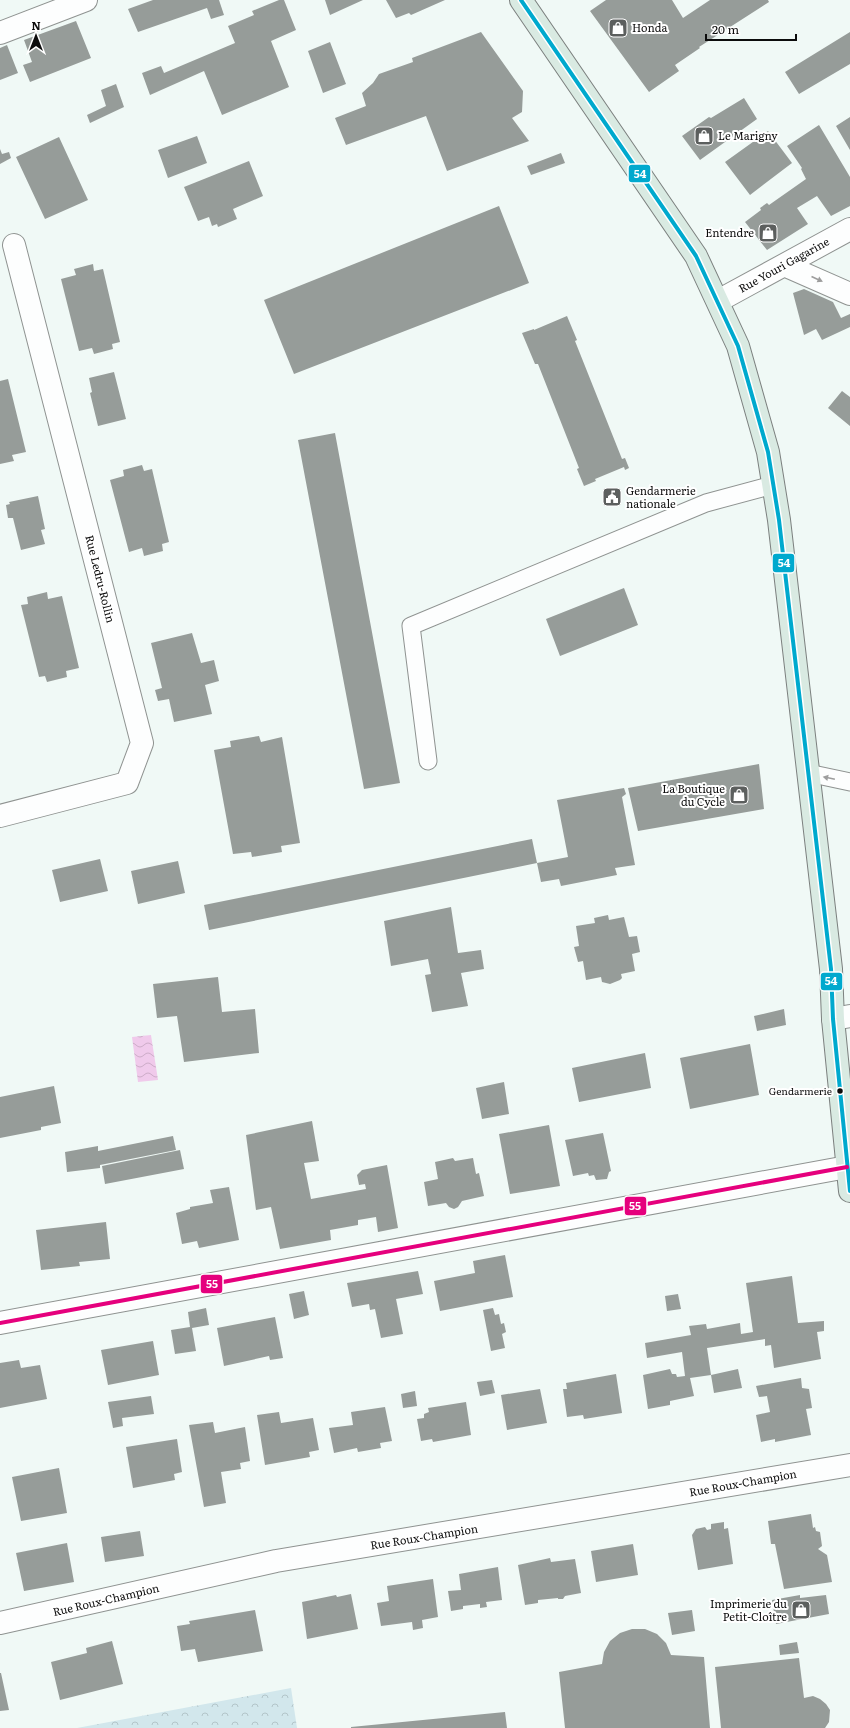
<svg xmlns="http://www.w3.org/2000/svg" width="850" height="1728" font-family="Literata,serif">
<defs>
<pattern id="park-crowns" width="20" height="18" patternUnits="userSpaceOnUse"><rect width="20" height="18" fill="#d2e7ec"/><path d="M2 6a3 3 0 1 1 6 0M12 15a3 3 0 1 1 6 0" fill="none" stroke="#b3c5c9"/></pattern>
<pattern id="water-waves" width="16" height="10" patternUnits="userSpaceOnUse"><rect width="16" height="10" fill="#f0caeb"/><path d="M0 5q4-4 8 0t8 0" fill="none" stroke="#cdacc8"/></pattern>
</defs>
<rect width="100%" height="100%" fill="#f0f9f6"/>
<path fill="url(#park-crowns)" d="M 291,1688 L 297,1728 L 77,1728 Z"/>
<path fill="url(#water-waves)" d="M 151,1035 L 158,1080 L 138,1082 L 132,1037 Z"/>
<path fill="#969c99" d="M 153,0 L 219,0 L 224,15 L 211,19 L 207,8 L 138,32 L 128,9 Z
M 279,0 L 284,0 L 296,30 L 271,41 L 289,87 L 222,115 L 204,71 L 150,95 L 142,73 L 161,66 L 164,73 L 235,43 L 228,26 L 254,15 L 252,11 Z
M 325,0 L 363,0 L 330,15 Z
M 386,0 L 445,0 L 411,15 L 409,13 L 396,18 Z
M 606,0 L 672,0 L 683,18 L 710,0 L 768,0 L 769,2 L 699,47 L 700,48 L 675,65 L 679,71 L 649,92 L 590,11 Z
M 76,21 L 91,58 L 30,82 L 23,65 L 32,62 L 24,40 Z
M 481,32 L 523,91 L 522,112 L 512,118 L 529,141 L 447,171 L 426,116 L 346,145 L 335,118 L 366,106 L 362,93 L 373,83 L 379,74 L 413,62 L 412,58 Z
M 850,32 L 850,64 L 799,94 L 785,72 Z
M 330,42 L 346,84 L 323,93 L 308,51 Z
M 7,45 L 18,73 L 0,80 L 0,48 Z
M 116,84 L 124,107 L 90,123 L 87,115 L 106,106 L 101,90 Z
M 744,98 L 757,119 L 700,160 L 682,136 L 709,117 L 711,118 Z
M 850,117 L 850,150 L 836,126 Z
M 819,125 L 850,177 L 850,206 L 831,216 L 817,196 L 797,208 L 808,224 L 767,250 L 745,222 L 761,210 L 760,208 L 767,203 L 769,205 L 806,179 L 801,169 L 802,168 L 787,146 Z
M 768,131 L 792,163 L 750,195 L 725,162 Z
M 197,136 L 207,163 L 168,178 L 158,150 Z
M 59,137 L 88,200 L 45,219 L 16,157 Z
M 0,149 L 2,154 L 9,152 L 11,158 L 0,164 Z
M 561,153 L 565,163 L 531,175 L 527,166 Z
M 249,161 L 263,196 L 233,209 L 237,219 L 218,227 L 217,224 L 212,226 L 209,217 L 198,221 L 184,187 Z
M 499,206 L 529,283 L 294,374 L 264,300 Z
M 93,264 L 94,271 L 103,269 L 120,342 L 112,344 L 113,349 L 94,354 L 92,348 L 79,351 L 61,279 L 76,275 L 74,269 Z
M 804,289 L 833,302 L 841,318 L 850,314 L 850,327 L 822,340 L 816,329 L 804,335 L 793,293 Z
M 567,316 L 577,340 L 575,341 L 622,459 L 625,458 L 629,468 L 625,470 L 624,467 L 595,479 L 596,481 L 584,486 L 577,469 L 579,468 L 538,364 L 535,364 L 522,333 L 534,329 L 534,330 Z
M 114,372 L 126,419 L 98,426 L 90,393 L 92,392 L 89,378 Z
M 8,379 L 26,452 L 12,455 L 14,461 L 0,464 L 0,381 Z
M 842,391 L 850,397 L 850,426 L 828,408 Z
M 335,433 L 400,783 L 364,789 L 298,440 Z
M 142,465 L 144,471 L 152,469 L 169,542 L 162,544 L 163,551 L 144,556 L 142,548 L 129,552 L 110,480 L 124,476 L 123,470 Z
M 38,496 L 45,529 L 41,530 L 45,544 L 21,550 L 13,518 L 8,518 L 6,505 L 10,504 L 9,502 Z
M 624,588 L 638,625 L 560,656 L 546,619 Z
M 47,592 L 48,599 L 62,596 L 79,668 L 66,671 L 67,677 L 47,682 L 45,676 L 39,677 L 21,605 L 28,604 L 27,597 Z
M 192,633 L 201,663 L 214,660 L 219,681 L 205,685 L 212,714 L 174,722 L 169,699 L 158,701 L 155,690 L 162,688 L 151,643 Z
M 259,736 L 261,742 L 282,737 L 300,843 L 281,846 L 282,852 L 252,857 L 251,852 L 233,854 L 214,750 L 231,747 L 230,741 Z
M 759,764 L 764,809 L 638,831 L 628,788 Z
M 624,788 L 626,794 L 622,797 L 635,865 L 615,868 L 617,875 L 561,886 L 559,879 L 541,882 L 537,863 L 209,930 L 204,905 L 532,839 L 537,863 L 568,857 L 557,800 Z
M 100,859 L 108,891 L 60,902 L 52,870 Z
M 178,861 L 185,893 L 138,904 L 131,871 Z
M 451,907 L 458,953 L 481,950 L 484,969 L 461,973 L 468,1006 L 432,1012 L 425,975 L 431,974 L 428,959 L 391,966 L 384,921 Z
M 608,915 L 609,920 L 624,917 L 629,937 L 637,936 L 640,952 L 632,954 L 635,971 L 621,974 L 622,978 L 620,980 L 610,984 L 602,982 L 601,977 L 586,980 L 583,961 L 578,962 L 574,947 L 579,946 L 576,926 L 595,923 L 594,918 Z
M 218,977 L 222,1012 L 255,1009 L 259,1053 L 184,1062 L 177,1016 L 157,1018 L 153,984 Z
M 784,1009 L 786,1025 L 757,1031 L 754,1016 Z
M 750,1044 L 759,1095 L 690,1109 L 680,1058 Z
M 645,1053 L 651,1088 L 579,1102 L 572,1068 Z
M 504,1082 L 509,1114 L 482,1119 L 476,1088 Z
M 54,1086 L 61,1123 L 41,1127 L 41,1130 L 0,1138 L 0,1097 Z
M 312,1121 L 319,1161 L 304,1163 L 311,1199 L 366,1189 L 365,1184 L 359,1185 L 357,1175 L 362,1170 L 387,1165 L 398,1228 L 378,1232 L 376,1217 L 358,1220 L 358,1225 L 330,1230 L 331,1240 L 280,1249 L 271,1207 L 256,1210 L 246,1135 Z
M 549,1125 L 560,1186 L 510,1194 L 499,1134 Z
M 603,1133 L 611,1171 L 609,1172 L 607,1179 L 596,1180 L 594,1175 L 589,1176 L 588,1173 L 573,1176 L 565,1140 Z
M 173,1136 L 176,1150 L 100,1165 L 100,1168 L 67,1172 L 65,1152 L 98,1146 L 98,1151 Z
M 180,1150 L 184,1169 L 105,1184 L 102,1166 Z
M 453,1158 L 455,1161 L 473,1158 L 476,1174 L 479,1173 L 484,1196 L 462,1201 L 458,1207 L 454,1209 L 449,1207 L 446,1203 L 428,1206 L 424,1182 L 438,1179 L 435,1162 Z
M 229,1187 L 239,1240 L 199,1248 L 197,1241 L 182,1244 L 176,1213 L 190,1209 L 190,1207 L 213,1203 L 210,1190 Z
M 106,1222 L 110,1259 L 79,1262 L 80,1266 L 41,1270 L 36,1230 Z
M 505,1255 L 513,1297 L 440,1311 L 434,1281 L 475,1273 L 473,1261 Z
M 418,1271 L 423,1294 L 396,1299 L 403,1334 L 381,1338 L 375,1309 L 370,1310 L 369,1304 L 352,1307 L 347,1283 Z
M 792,1276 L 798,1323 L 824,1321 L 824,1331 L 817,1332 L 821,1359 L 774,1368 L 771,1345 L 765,1346 L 765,1339 L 707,1348 L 711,1375 L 690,1378 L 694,1396 L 670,1401 L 670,1405 L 648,1409 L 643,1375 L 670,1369 L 672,1374 L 676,1374 L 677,1377 L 685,1376 L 682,1352 L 647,1358 L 645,1343 L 691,1335 L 689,1326 L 706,1324 L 707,1329 L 740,1323 L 741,1334 L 753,1332 L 746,1283 Z
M 304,1291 L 309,1315 L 294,1319 L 289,1294 Z
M 678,1294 L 681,1309 L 667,1311 L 665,1296 Z
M 206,1308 L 209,1325 L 192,1328 L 196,1351 L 175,1354 L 171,1330 L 190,1327 L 188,1312 Z
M 493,1308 L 495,1315 L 499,1314 L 501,1324 L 504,1323 L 506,1332 L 502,1334 L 505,1348 L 491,1351 L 483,1310 Z
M 275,1317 L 283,1358 L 270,1360 L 269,1356 L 224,1366 L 217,1328 Z
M 153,1341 L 159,1375 L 108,1385 L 101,1350 Z
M 19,1360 L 21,1368 L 40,1365 L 47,1399 L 0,1408 L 0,1363 Z
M 738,1369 L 742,1388 L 714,1393 L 711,1375 Z
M 616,1374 L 622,1413 L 584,1419 L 583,1415 L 567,1417 L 563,1389 L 567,1389 L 566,1383 Z
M 801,1378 L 802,1388 L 809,1389 L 812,1408 L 806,1409 L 811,1435 L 775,1442 L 775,1439 L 761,1442 L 756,1415 L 770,1412 L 767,1396 L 759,1397 L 756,1386 Z
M 492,1380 L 495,1393 L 480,1396 L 477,1382 Z
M 540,1389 L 547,1423 L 507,1430 L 501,1395 Z
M 415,1391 L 417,1406 L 403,1408 L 401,1394 Z
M 151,1396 L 154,1414 L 122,1418 L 123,1426 L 113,1428 L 108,1402 Z
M 466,1402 L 471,1435 L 433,1442 L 432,1439 L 421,1441 L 417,1419 L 424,1418 L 424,1414 L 429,1412 L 428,1408 Z
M 385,1407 L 392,1441 L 380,1443 L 381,1448 L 358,1452 L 357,1448 L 334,1453 L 329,1428 L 353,1425 L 351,1412 Z
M 279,1412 L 281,1423 L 313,1418 L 319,1450 L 309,1452 L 310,1457 L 265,1465 L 257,1415 Z
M 213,1422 L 215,1433 L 245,1427 L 250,1461 L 240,1463 L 241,1469 L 221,1472 L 226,1503 L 204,1507 L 189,1425 Z
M 177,1439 L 182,1472 L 174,1474 L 175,1480 L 133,1488 L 126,1447 Z
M 59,1468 L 67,1513 L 21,1521 L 12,1477 Z
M 811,1514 L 813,1528 L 815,1527 L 816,1531 L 820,1532 L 822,1546 L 818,1549 L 827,1555 L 832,1582 L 784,1589 L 775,1544 L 771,1544 L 768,1521 Z
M 724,1522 L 724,1529 L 728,1528 L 733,1564 L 698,1570 L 692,1535 L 696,1529 L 705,1527 L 707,1530 L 711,1529 L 711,1524 Z
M 140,1531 L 144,1556 L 105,1562 L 101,1537 Z
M 67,1543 L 74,1582 L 24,1591 L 16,1553 Z
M 633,1544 L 638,1575 L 596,1582 L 591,1551 Z
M 550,1558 L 551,1562 L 575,1559 L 581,1593 L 565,1596 L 563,1599 L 558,1599 L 558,1598 L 538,1600 L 538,1603 L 525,1605 L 518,1565 Z
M 498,1567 L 502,1600 L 486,1602 L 487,1607 L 480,1608 L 480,1604 L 463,1606 L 463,1609 L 451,1611 L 448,1591 L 461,1590 L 459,1574 Z
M 433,1579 L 438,1617 L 422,1620 L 423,1628 L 413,1630 L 412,1622 L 381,1626 L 377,1603 L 389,1601 L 387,1586 Z
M 351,1594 L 358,1629 L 307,1639 L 302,1602 L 336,1595 L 337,1597 Z
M 800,1595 L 800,1598 L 826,1595 L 829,1614 L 776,1624 L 772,1600 Z
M 255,1610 L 263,1651 L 198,1662 L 195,1649 L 181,1651 L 177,1626 L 190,1624 L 189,1621 Z
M 692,1610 L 695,1631 L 672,1635 L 668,1613 Z
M 632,1629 L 645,1629 L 657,1634 L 666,1643 L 671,1655 L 704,1657 L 710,1728 L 565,1728 L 559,1672 L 602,1664 L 604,1652 L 610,1641 L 620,1633 Z
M 112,1641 L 123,1684 L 60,1700 L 51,1662 L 87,1653 L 86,1648 Z
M 797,1642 L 799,1653 L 780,1655 L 779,1645 Z
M 799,1658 L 804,1698 L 813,1696 L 820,1699 L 826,1704 L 830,1710 L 829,1722 L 825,1728 L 721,1728 L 715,1667 Z
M 0,1673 L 1,1673 L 9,1710 L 0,1711 Z
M 505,1712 L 507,1728 L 351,1728 L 351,1727 Z"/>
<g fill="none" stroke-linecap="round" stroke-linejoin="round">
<g stroke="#8f9391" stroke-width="19">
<path id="lane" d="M 428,761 L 411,626 L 706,503 L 773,485
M 808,773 L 850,782"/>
</g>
<g stroke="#8f9391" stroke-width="24">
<path id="street" d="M 0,33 L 86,0
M 784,265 L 850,294
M 718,301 L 850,229
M 0,816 L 127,783 L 142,743 L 14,245
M 833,1019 L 850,1016
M 0,1323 L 847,1167
M 0,1623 L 276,1561 L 850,1465"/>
</g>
<g stroke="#7c807f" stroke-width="24">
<path id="primary" d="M 521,0 L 696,256 L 738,346 L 768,452 L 779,520 L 831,969 L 833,1019 L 850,1191"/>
</g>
<use href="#lane" stroke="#fdfefe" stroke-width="17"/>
<use href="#street" stroke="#fdfefe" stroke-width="22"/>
<use href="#primary" stroke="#d9eae2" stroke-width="22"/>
<g stroke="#fff" stroke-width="7">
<path id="bus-1" d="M 521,0 L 696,256 L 738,346 L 768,452 L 779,520 L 831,969 L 833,1019 L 850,1191"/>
</g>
<g stroke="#fff" stroke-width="7">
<path id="bus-2" d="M 0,1323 L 847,1167"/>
</g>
<use href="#bus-1" stroke="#00a9ce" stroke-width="4"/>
<use href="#bus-2" stroke="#e5007d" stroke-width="4"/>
</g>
<defs><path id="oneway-solid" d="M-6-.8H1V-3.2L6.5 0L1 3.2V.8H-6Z"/></defs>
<g fill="#9d9d9d">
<use href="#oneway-solid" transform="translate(817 279) rotate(24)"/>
<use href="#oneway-solid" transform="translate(829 778) rotate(-168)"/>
</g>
<defs>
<g id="shop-square" transform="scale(1)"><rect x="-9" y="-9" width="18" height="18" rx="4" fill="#5c5f5e" stroke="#fff"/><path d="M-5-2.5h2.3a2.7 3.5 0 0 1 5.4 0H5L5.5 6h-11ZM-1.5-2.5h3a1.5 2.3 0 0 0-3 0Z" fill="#fff"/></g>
<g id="civic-square" transform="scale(1)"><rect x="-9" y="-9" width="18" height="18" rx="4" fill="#5c5f5e" stroke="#fff"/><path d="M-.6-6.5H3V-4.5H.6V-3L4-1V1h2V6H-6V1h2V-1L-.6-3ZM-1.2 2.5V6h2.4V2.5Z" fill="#fff"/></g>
</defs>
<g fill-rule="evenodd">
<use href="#shop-square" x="618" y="28"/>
<use href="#shop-square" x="704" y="136"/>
<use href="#shop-square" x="768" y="233"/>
<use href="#civic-square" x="612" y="497"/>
<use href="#shop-square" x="739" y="795"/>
<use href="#shop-square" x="801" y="1610"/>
</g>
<circle fill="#0c0c0c" stroke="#fff" stroke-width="1.5" cx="840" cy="1091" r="3.5"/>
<g text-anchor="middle" stroke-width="4" stroke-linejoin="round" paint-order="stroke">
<g font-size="10" fill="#0c0c0c" stroke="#fff" text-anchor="end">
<text x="832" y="1095">Gendarmerie</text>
</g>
<g font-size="11" fill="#0c0c0c" stroke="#fff" text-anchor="start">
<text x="632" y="32">Honda</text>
<text x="718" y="140">Le Marigny</text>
<text x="754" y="237" text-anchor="end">Entendre</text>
<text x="626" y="495">Gendarmerie<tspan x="626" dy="13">nationale</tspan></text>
<text x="725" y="793" text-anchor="end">La Boutique<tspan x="725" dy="13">du Cycle</tspan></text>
<text x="787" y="1608" text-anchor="end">Imprimerie du<tspan x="787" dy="13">Petit-Cloître</tspan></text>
</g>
<g font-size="11" fill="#0c0c0c" stroke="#fff">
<text transform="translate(784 265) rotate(-29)" y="4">Rue Youri Gagarine</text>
<text transform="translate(100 579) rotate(76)" y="4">Rue Ledru-Rollin</text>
<text transform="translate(743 1483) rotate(-10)" y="4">Rue Roux-Champion</text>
<text transform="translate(424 1537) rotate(-9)" y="4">Rue Roux-Champion</text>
<text transform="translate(106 1600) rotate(-13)" y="4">Rue Roux-Champion</text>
</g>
</g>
<g stroke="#fff" stroke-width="1.5">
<rect x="628" y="164" width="23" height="19" rx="4" fill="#00a9ce"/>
<rect x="772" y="553" width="23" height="20" rx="4" fill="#00a9ce"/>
<rect x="820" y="972" width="23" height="19" rx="4" fill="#00a9ce"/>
<rect x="624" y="1196" width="23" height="20" rx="4" fill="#e5007d"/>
<rect x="200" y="1274" width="23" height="20" rx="4" fill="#e5007d"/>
</g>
<g font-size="11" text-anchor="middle" font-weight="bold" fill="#fff">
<text x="640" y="178">54</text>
<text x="784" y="567">54</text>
<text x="831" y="985">54</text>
<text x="635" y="1210">55</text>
<text x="212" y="1288">55</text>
</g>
<g transform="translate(36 36)" stroke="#ffffff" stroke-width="3" paint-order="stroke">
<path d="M0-3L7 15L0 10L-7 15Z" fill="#0c0c0c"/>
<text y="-6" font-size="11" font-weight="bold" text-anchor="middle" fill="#0c0c0c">N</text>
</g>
<path d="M706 34v6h90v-6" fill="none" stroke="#0c0c0c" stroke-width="2"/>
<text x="712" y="34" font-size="12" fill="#0c0c0c" stroke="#ffffff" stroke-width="3" paint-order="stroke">20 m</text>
</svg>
